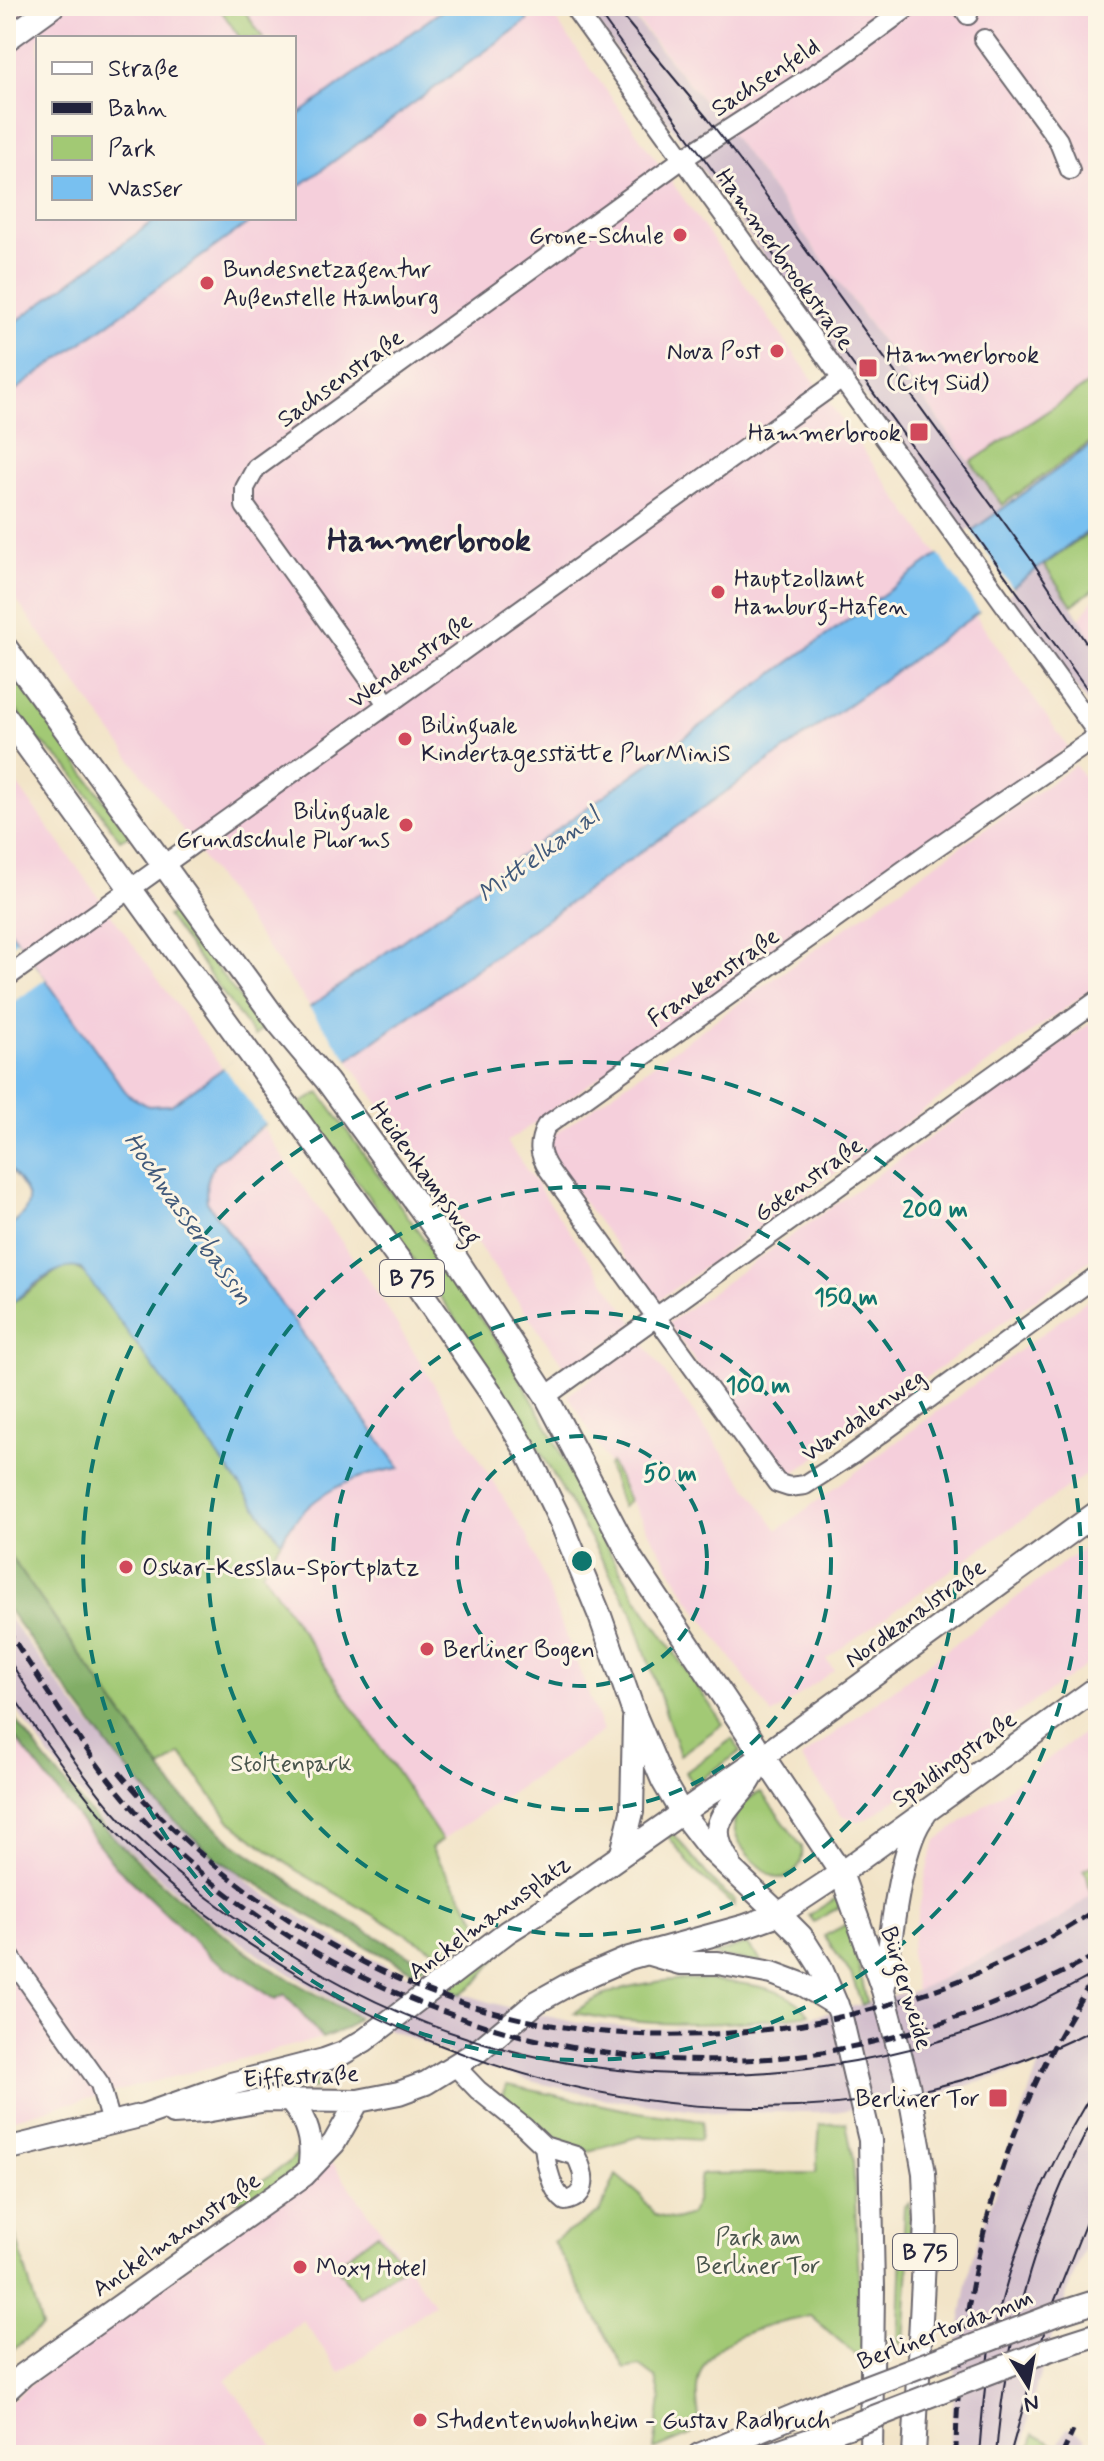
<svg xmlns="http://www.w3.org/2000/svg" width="1104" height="2461" font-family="Mynerve,sans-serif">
<rect width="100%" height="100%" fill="#fcf5e5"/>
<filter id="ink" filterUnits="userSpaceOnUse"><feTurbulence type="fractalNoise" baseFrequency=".0125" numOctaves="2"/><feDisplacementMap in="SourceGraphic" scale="16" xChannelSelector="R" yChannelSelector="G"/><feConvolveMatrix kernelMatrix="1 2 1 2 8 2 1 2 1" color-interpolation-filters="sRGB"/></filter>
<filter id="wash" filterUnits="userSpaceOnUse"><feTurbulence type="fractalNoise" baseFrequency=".006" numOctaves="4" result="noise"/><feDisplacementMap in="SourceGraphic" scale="32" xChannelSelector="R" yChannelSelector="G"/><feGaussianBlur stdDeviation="1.8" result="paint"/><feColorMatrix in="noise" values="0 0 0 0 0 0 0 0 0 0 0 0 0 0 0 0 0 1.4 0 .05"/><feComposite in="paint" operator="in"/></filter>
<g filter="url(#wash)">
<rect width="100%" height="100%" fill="#f2e4c8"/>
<path fill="#f5cfdb" d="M 6,6 L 448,6 L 294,118 L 294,38 L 38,38 L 38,218 L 158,218 L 6,329 Z
M 626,6 L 1098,6 L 1098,401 L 984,481 L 731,134 Z
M 551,13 L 938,555 L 310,1007 L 6,586 L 6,397 L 255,218 L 294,218 L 294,190 L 528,20 Z
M 1098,591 L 1098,656 L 1073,621 L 1083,615 Z
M 975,615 L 1068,747 L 507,1142 L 634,1323 L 567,1371 L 348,1060 Z
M 1075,765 L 1098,797 L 1098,985 L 657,1301 L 541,1144 Z
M 6,769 L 223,1069 L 171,1105 L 148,1106 L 128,1095 L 6,924 Z
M 1098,1018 L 1098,1254 L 780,1483 L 668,1323 Z
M 263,1128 L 384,1303 L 528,1538 L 603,1731 L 442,1840 L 262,1572 L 289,1527 L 300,1514 L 322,1495 L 340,1484 L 359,1476 L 399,1468 L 207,1202 L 205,1186 L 208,1174 L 216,1162 Z
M 1098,1292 L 1098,1466 L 826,1659 L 834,1670 L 772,1715 L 688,1598 L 568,1395 L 642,1341 L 778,1530 Z
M 1098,1537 L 1098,1657 L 869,1818 L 857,1821 L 841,1815 L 801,1758 Z
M 1098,1722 L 1098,1890 L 1057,1921 L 916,1991 L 910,1953 L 929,1860 L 936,1841 Z
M 6,1726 L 115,1865 L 210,1956 L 285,1993 L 322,2038 L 6,2120 Z
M 332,2162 L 434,2304 L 340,2373 L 303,2320 L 226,2380 L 279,2455 L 6,2455 L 6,2406 L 9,2402 L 57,2363 Z"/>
<path fill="#d1bdcc" d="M 585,6 L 624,6 L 731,134 L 920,394 L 1044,565 L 1098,646 L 1098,718 L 950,516 Z
M 6,1614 L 81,1714 L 161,1805 L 253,1886 L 345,1945 L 388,1967 L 444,1988 L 513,2009 L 579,2023 L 645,2028 L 724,2027 L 814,2016 L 916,1991 L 1057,1921 L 1098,1890 L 1098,2215 L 1071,2282 L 1037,2384 L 1027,2424 L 1023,2455 L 949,2455 L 959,2330 L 971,2262 L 1039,2064 L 939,2094 L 835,2112 L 712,2112 L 601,2098 L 527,2080 L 469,2062 L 388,2029 L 353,2013 L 249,1948 L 197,1911 L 116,1839 L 53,1761 L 6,1696 Z
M 1067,2428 L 1086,2438 L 1077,2455 L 1053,2455 Z"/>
<path fill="#a2c974" stroke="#627658" stroke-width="2" d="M 218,6 L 241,6 L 263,38 L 240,38 Z
M 1096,379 L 1098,380 L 1098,437 L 1002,505 L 971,462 Z
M 1098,527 L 1098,586 L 1072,605 L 1044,565 Z
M 6,664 L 129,835 L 120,840 L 68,767 L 36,737 L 6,696 Z
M 174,912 L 263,1029 L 254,1036 L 167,916 Z
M 320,1093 L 508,1357 L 551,1433 L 596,1529 L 636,1597 L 723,1724 L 680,1755 L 631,1610 L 526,1427 L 449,1309 L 301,1103 Z
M 73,1266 L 87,1275 L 281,1541 L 262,1572 L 442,1840 L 431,1848 L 482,1928 L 442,1955 L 296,1870 L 256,1841 L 229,1820 L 181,1754 L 161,1768 L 6,1550 L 6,1308 L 58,1270 Z
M 611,1463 L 629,1500 L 622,1507 L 608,1466 Z
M 732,1739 L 741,1751 L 693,1785 L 686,1772 Z
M 761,1792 L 802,1847 C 804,1863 797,1872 783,1879 C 773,1878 768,1873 761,1867 C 732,1844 719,1811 761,1792 Z
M 673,1833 L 715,1884 L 734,1900 L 734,1906 L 695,1871 L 668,1836 Z
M 1098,1862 L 1098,1890 L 1091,1895 L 1087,1876 L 1083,1870 Z
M 838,1897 L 842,1905 L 814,1922 L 809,1915 Z
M 849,1923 L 867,2002 L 862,2005 L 851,1974 L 824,1936 Z
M 747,1944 L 764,1964 L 711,1955 Z
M 496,1952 L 502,1952 L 478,1981 L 461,1994 L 448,1989 Z
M 695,1979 C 730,1982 787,1983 809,2014 C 730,2026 653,2029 574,2013 C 608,1986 653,1980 695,1979 Z
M 315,2075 L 317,2088 L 273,2086 L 273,2084 Z
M 507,2085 L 631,2111 L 703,2121 L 700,2140 L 640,2136 L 589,2151 L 539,2132 L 502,2099 Z
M 846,2122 L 853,2159 L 863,2361 L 811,2316 C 769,2326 701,2334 697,2389 C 696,2401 699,2415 700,2427 L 690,2435 L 654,2450 L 661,2399 L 656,2378 L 640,2366 L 625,2369 L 553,2241 L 600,2212 L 616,2175 L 640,2195 L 654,2215 L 675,2220 L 690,2215 L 696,2202 L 701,2174 L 816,2173 L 820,2125 Z
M 299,2151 L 303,2151 L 295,2170 L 244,2205 L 235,2199 L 288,2163 Z
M 6,2202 L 42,2327 L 7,2354 L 6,2350 Z
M 909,2203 L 910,2250 L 904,2341 L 898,2344 L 904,2206 Z
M 378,2233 L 404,2266 L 359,2297 L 335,2265 Z
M 1034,2434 L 1057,2447 L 1053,2455 L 1029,2455 Z"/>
<path fill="#81ad66" stroke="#526850" stroke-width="2" d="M 6,1550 L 177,1792 L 231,1841 L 329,1909 L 426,1965 L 415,1972 L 317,1921 L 216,1858 L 163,1810 L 116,1756 L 6,1607 Z
M 6,1705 C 76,1809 164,1896 268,1966 C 297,1986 329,1999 358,2018 L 345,2029 L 322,2038 L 285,1994 L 275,1999 L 210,1956 L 115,1865 L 6,1726 Z"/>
<path fill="#78c0f0" stroke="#4d7196" stroke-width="2" d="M 448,6 L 517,6 L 528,20 L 294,190 L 294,118 Z
M 158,218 L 255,218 L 6,397 L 6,329 Z
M 1098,440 L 1098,524 L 975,615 L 348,1060 L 216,1162 C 207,1176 205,1185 207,1202 L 400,1468 C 349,1476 307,1495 281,1541 L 81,1269 C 56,1260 25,1293 6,1308 L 6,1229 C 42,1202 28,1194 6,1164 L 6,924 L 128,1095 L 148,1106 L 171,1105 L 310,1007 Z"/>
<path fill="#f2e4c8" d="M 970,528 L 1014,590 L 981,614 L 937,552 Z
M 17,940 L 46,979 L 6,1008 L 6,948 Z
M 307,1005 L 351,1063 L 267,1126 L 223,1067 Z"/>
</g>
<g filter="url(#ink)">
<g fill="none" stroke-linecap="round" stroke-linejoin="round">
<g stroke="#6b666c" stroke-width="22">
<path id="minor" d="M 573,6 L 1098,734
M 962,6 L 968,15
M 6,18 L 16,33
M 984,39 L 1058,140 L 1070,170
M 388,705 L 245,506 L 245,488 L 256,468 L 684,158 L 836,60 L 910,6
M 1098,736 L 932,850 L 546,1126 C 538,1144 538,1153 549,1170 L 777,1483 L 789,1487 L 805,1485 L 853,1454 L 1098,1275
M 6,978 L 842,379
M 546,1396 L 1098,1000
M 6,1951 L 100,2084 L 111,2123
M 455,2066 L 478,2090 L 524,2127 L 544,2146 L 576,2156 C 585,2173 590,2197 565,2201 C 551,2191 546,2163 544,2146"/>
</g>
<g stroke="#6b666c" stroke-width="26">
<path id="major" d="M 6,40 L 53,6
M 6,648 L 280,1025 L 327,1081 L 452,1252 L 546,1396 L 632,1560 L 841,1873 L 883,1990 L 908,2084 L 924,2173 L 926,2222 L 914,2455
M 6,717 L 400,1261 L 491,1393 L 527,1452 L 561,1522 L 600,1616 L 634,1713 L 663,1781 L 681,1812 L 709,1848 L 779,1914 L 801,1936 L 820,1966 L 840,2013 L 870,2140 L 873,2288 L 871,2455
M 622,1853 L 632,1812 L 634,1720
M 729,1862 C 706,1827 722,1816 744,1789 C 751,1781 755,1770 760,1761
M 646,1953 L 680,1963 L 718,1963 L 772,1973 L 804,1985 L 837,2005
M 884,1985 C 891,1943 899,1844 925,1814
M 289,2100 C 308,2120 314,2143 309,2170
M 173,2113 L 205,2111 L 266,2100 L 358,2101 L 399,2093 L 426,2083 L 478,2051 L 537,2002 L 571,1983 L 629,1958 L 745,1926 L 779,1914 L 841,1873 L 1098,1687
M 6,2149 L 144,2115 L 231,2084 L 324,2060 L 343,2053 L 365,2040 L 507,1932 L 553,1903 L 763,1756 L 1098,1512
M 1060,2313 L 1098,2301
M 1048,2350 L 1098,2334
M 6,2391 L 23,2375 L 304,2175 L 334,2143 L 358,2101
M 699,2455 L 847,2394
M 766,2455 L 848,2427"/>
</g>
<use href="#minor" stroke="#fff" stroke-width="18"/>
<use href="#major" stroke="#fff" stroke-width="22"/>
<path stroke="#22223b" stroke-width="2" d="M 594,6 L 1098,704
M 614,6 L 708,119 L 760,187 L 1030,558 L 1098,661
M 6,1655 C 42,1712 77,1772 123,1822 C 166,1869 218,1907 271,1942 C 348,1993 435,2033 525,2054 C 680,2091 854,2077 1001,2020 C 1035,2007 1066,1989 1098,1972
M 6,1686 C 50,1749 94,1814 151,1868 C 196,1911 250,1946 304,1978 C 547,2122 841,2158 1098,2027
M 979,2455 C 982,2420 984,2385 990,2351 C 1009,2256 1046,2165 1098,2084
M 996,2455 C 1006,2334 1038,2217 1098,2111
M 1010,2455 L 1049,2315 L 1098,2192"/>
<path stroke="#22223b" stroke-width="5" stroke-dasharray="12 6" stroke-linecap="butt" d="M 6,1628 C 55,1702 101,1782 167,1843 C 336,2001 585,2088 816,2053 C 916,2038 1009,2002 1098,1954
M 119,1772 C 152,1812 192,1848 233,1880 C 307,1937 388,1981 478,2008 C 682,2068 923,2026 1098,1908
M 956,2455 C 957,2286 1003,2112 1098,1972
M 1062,2455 L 1073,2431"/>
<g stroke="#6b666c" stroke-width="26" stroke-linecap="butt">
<path id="major-bridge" d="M 847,2394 L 1060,2313
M 848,2427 L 1048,2350"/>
</g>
<use href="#major-bridge" stroke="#fff" stroke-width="22"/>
</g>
</g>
<g fill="none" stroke="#0f766e" stroke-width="4" stroke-dasharray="14 10">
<circle cx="582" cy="1561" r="125"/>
<circle cx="582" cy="1561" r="249"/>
<circle cx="582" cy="1561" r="374"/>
<circle cx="582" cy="1561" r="499"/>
</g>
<g fill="#d1495b" stroke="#fcf5e5" stroke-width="3">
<circle cx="680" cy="235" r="8"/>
<circle cx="207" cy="283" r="8"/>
<circle cx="777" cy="351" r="8"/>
<rect x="858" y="358" width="20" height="20" rx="4"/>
<rect x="909" y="422" width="20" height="20" rx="4"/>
<circle cx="718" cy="592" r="8"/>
<circle cx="405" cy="739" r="8"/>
<circle cx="406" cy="825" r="8"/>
<circle cx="126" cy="1567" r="8"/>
<circle cx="427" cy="1649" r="8"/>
<rect x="988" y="2088" width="20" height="20" rx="4"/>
<circle cx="300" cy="2267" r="8"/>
<circle cx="420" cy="2420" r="8"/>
</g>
<g text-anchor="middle" stroke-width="6" stroke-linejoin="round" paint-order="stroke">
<g fill="#fcf5e5" stroke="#63616e" stroke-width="2">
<rect x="380" y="1260" width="64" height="36" rx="6"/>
<rect x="893" y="2234" width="64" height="36" rx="6"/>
</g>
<g font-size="22" font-weight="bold" fill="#22223b">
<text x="412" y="1286">B 75</text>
<text x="925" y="2260">B 75</text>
</g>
<g font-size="24" fill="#22223b" stroke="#fcf5e5">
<text transform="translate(765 77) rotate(-33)" y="8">Sachsenfeld</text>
<text transform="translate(785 259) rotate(54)" y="8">Hammerbrookstraße</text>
<text transform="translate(340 378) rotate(-36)" y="8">Sachsenstraße</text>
<text transform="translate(410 660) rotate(-36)" y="8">Wendenstraße</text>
<text transform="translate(713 977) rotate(-35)" y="8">Frankenstraße</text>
<text transform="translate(426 1173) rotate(54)" y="8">Heidenkampsweg</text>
<text transform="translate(808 1179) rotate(-36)" y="8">Gotenstraße</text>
<text transform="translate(863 1415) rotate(-35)" y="8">Wandalenweg</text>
<text transform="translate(915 1613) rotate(-36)" y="8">Nordkanalstraße</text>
<text transform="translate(954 1759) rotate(-36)" y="8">Spaldingstraße</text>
<text transform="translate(489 1917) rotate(-36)" y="8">Anckelmannsplatz</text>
<text transform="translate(907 1988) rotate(73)" y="8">Bürgerweide</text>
<text transform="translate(301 2076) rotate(-3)" y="8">Eiffestraße</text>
<text transform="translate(176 2234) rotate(-35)" y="8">Anckelmannstraße</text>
<text transform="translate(945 2329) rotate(-21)" y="8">Berlinertordamm</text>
</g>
<g font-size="24" fill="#22223b" stroke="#fcf5e5" text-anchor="start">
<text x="664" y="243" text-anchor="end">Grone-Schule</text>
<text x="223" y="277">Bundesnetzagentur<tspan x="223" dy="28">Außenstelle Hamburg</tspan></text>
<text x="761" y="359" text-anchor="end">Nova Post</text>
<text x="886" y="362">Hammerbrook<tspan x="886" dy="28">(City Süd)</tspan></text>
<text x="901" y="440" text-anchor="end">Hammerbrook</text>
<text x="734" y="586">Hauptzollamt<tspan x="734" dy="28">Hamburg-Hafen</tspan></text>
<text x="421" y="733">Bilinguale<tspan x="421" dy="28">Kindertagesstätte PhorMiniS</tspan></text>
<text x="390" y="819" text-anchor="end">Bilinguale<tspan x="390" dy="28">Grundschule Phorms</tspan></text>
<text x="142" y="1575">Oskar-Kesslau-Sportplatz</text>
<text x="443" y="1657">Berliner Bogen</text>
<text x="980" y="2106" text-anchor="end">Berliner Tor</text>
<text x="316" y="2275">Moxy Hotel</text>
<text x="436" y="2428">Studentenwohnheim - Gustav Radbruch</text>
</g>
<g font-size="24" fill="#48544c" stroke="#fcf5e5">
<text x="291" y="1771">Stoltenpark</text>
<text x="758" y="2245">Park am<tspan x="758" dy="28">Berliner Tor</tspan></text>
</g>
<g font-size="26" font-style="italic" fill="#40597a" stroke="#fcf5e5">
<text transform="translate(538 854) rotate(-36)" y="9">Mittelkanal</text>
<text transform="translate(189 1218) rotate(55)" y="9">Hochwasserbassin</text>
</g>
<g font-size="32" font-weight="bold" fill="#22223b" stroke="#fcf5e5">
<text x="429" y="550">Hammerbrook</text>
</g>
</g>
<circle cx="582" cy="1561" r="12" fill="#0f766e" stroke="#fcf5e5" stroke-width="4"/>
<g font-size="24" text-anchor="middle" font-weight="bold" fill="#0f766e" stroke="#fcf5e5" stroke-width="6" stroke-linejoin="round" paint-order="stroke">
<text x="935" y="1217">200 m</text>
<text x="846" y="1305">150 m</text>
<text x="758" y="1393">100 m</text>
<text x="670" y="1481">50 m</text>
</g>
<rect width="1104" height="2461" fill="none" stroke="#fcf5e5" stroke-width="32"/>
<rect x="36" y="36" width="260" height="184" fill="#fcf5e5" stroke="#a5a1a1" stroke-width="2"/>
<rect x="52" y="62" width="40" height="12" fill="#ffffff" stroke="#a5a1a1" stroke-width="2"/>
<text x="108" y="76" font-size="24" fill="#22223b">Straße</text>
<rect x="52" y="102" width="40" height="12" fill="#22223b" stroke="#a5a1a1" stroke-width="2"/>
<text x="108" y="116" font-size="24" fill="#22223b">Bahn</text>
<rect x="52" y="136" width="40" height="24" fill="#a2c974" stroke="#a5a1a1" stroke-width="2"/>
<text x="108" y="156" font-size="24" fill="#22223b">Park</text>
<rect x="52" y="176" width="40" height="24" fill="#78c0f0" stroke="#a5a1a1" stroke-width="2"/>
<text x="108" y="196" font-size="24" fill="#22223b">Wasser</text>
<g transform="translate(1028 2385) rotate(169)" stroke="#fcf5e5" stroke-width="6" paint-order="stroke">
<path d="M0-6L14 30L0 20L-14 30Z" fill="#22223b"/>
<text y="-12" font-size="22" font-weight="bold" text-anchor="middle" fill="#22223b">N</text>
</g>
</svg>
